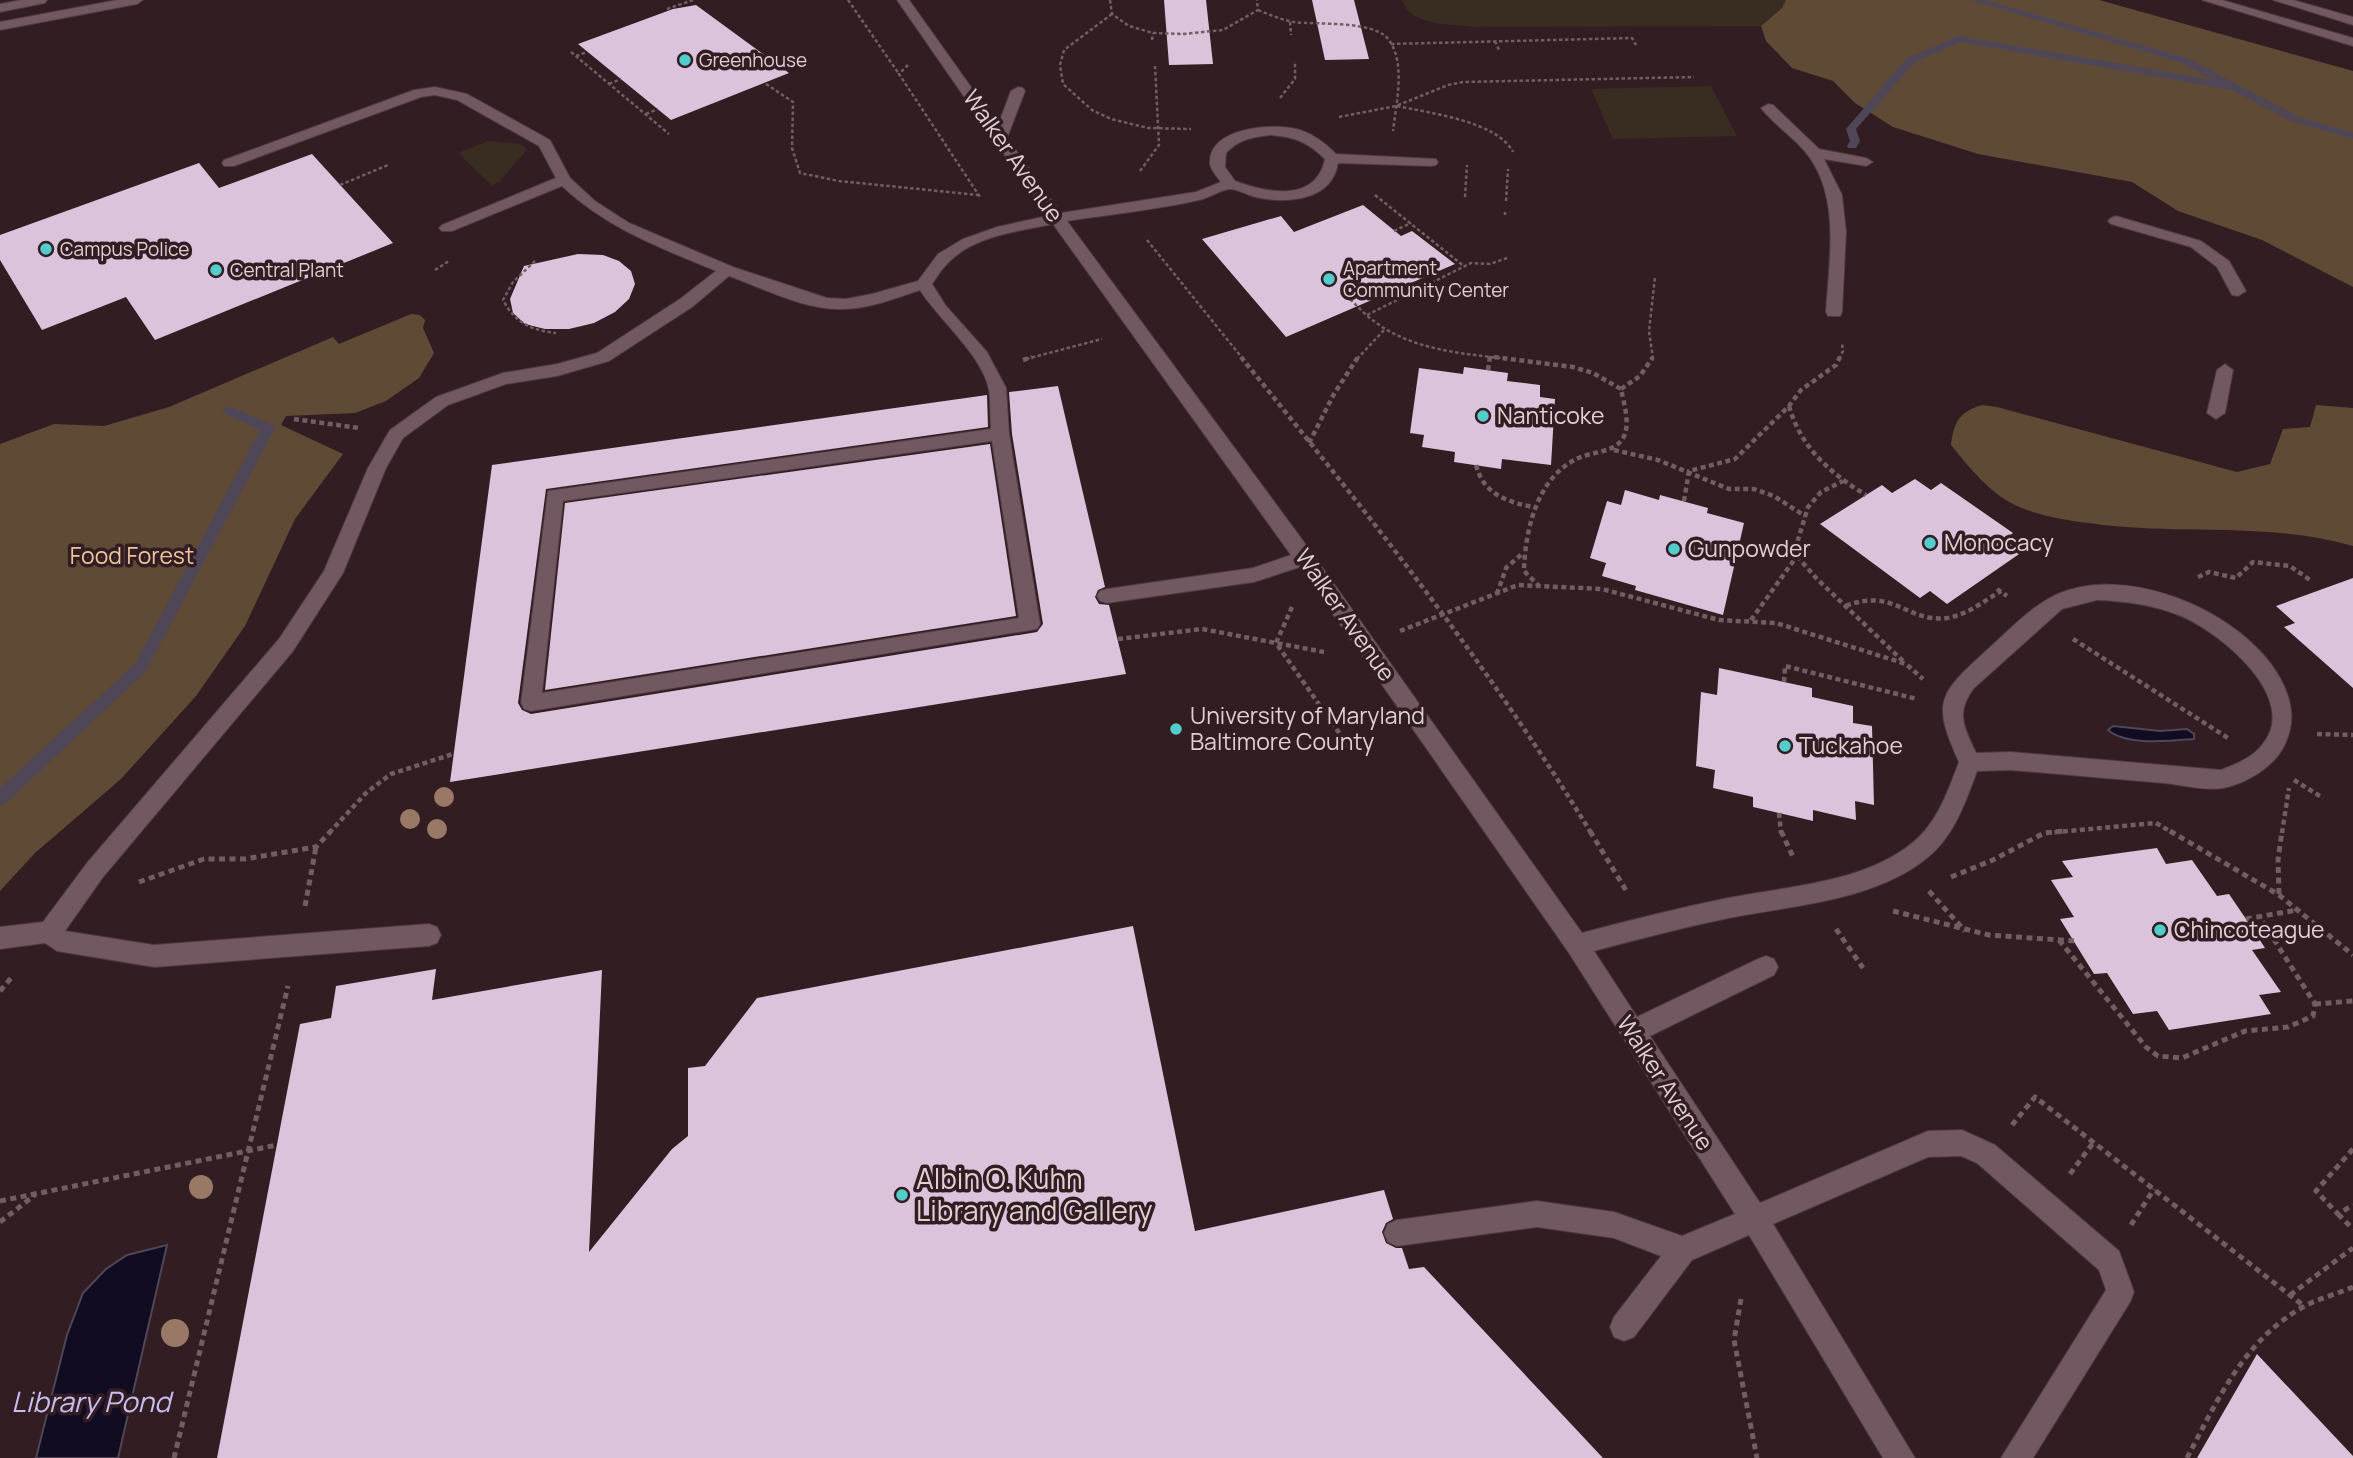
<svg xmlns="http://www.w3.org/2000/svg" width="2353" height="1458" font-family="Manrope,sans-serif">
<rect width="100%" height="100%" fill="#321d23"/>
<path fill="#392c21" d="M 1402,0 L 1786,0 L 1782,8 L 1761,26 L 1473,27 C 1451,24 1410,26 1402,0 Z
M 1711,86 L 1737,136 L 1613,139 L 1591,89 Z
M 488,141 L 521,144 L 527,150 L 500,181 L 492,186 L 458,153 Z"/>
<path fill="#5f4a36" d="M 1786,0 L 2099,0 L 2353,71 L 2353,287 L 2262,240 L 2178,211 L 2132,182 L 1978,154 L 1893,127 L 1855,103 L 1833,81 L 1792,68 L 1766,41 L 1761,26 L 1782,8 Z
M 411,314 L 420,315 L 425,320 L 423,328 L 434,353 L 419,378 L 386,401 L 355,413 L 286,416 L 281,425 L 343,454 L 295,519 L 245,626 L 196,696 L 121,779 L 35,853 L 0,891 L 0,444 L 54,424 L 104,426 L 169,407 L 333,337 L 339,344 Z
M 1982,405 L 1997,407 L 2237,472 L 2270,464 L 2283,429 L 2310,427 L 2316,405 L 2353,408 L 2353,546 C 2268,521 2175,536 2089,523 C 2064,520 2040,516 2017,506 C 1990,494 1969,467 1951,445 C 1954,422 1959,412 1982,405 Z"/>
<path fill="#110c21" stroke="#4f4757" stroke-width="2" d="M 2113,726 L 2160,731 L 2187,729 L 2194,734 L 2194,739 C 2171,741 2126,746 2108,730 Z
M 167,1245 L 118,1458 L 36,1458 L 67,1335 L 83,1293 L 106,1269 L 127,1255 Z"/>
<g fill="none" stroke-linecap="round" stroke-linejoin="round">
<path fill="#4f4757" fill-rule="evenodd" d="M 1970,0 L 1985,0 L 2187,58 L 2299,117 L 2353,133 L 2353,139 L 2291,121 L 2232,90 L 1960,42 L 1915,62 L 1856,129 L 1860,141 L 1856,148 L 1848,148 L 1847,146 L 1850,141 L 1846,129 L 1907,58 L 1959,36 L 2214,80 L 2179,62 Z
M 229,406 L 273,425 L 275,428 L 145,672 L 6,803 L 0,805 L 0,788 L 135,664 L 260,430 L 224,413 L 222,410 Z"/>
</g>
<path fill="#dbc3db" d="M 1164,0 L 1206,0 L 1213,64 L 1169,65 Z
M 1312,0 L 1354,0 L 1369,59 L 1325,60 Z
M 696,5 L 789,73 L 671,120 L 578,44 L 673,9 Z
M 312,154 L 393,243 L 155,340 L 126,297 L 42,330 L 0,260 L 0,235 L 199,163 L 219,188 Z
M 1363,205 L 1401,236 L 1412,231 L 1455,264 L 1286,337 L 1202,239 L 1281,216 L 1294,232 Z
M 578,254 L 603,255 L 619,261 L 631,271 L 635,284 L 629,299 L 615,312 L 594,323 L 569,329 L 545,329 L 525,324 L 513,313 L 510,299 L 524,266 Z
M 1464,367 L 1508,373 L 1507,381 L 1540,385 L 1540,397 L 1555,399 L 1551,465 L 1502,459 L 1501,469 L 1454,462 L 1455,452 L 1422,447 L 1424,435 L 1410,433 L 1419,368 L 1463,374 Z
M 1058,386 L 1105,587 L 1098,590 L 1095,597 L 1099,604 L 1109,605 L 1126,674 L 450,782 L 492,465 L 987,395 L 988,427 L 546,489 L 518,703 L 522,710 L 531,714 L 1037,632 L 1043,624 L 1012,434 L 1009,392 Z
M 990,444 L 1016,616 L 545,690 L 565,503 Z
M 1915,479 L 1931,490 L 1941,483 L 2013,533 L 2004,540 L 2022,552 L 1947,604 L 1930,591 L 1920,598 L 1820,524 L 1882,485 L 1892,493 Z
M 1625,490 L 1659,500 L 1660,495 L 1708,508 L 1707,513 L 1744,523 L 1723,615 L 1635,590 L 1636,586 L 1602,576 L 1606,563 L 1590,558 L 1607,501 L 1621,505 Z
M 2353,578 L 2353,688 L 2284,627 L 2295,623 L 2276,606 Z
M 1719,668 L 1812,688 L 1812,697 L 1853,706 L 1853,723 L 1872,726 L 1874,805 L 1855,801 L 1856,820 L 1813,810 L 1813,821 L 1753,807 L 1753,797 L 1713,788 L 1715,770 L 1696,766 L 1701,692 L 1717,695 Z
M 2157,848 L 2166,864 L 2192,860 L 2217,896 L 2229,894 L 2246,919 L 2265,948 L 2252,950 L 2281,992 L 2259,995 L 2271,1014 L 2169,1030 L 2157,1011 L 2133,1014 L 2107,973 L 2094,974 L 2060,919 L 2074,917 L 2051,880 L 2073,877 L 2062,861 Z
M 1133,926 L 1195,1231 L 1384,1190 L 1393,1219 L 1386,1223 L 1382,1232 L 1386,1243 L 1396,1248 L 1402,1248 L 1409,1269 L 1424,1267 L 1603,1458 L 217,1458 L 300,1024 L 331,1018 L 336,986 L 436,969 L 432,1000 L 602,970 L 589,1252 L 672,1149 L 688,1136 L 688,1068 L 705,1066 L 757,998 Z
M 2257,1354 L 2353,1456 L 2353,1458 L 2197,1458 Z"/>
<g fill="none" stroke-linecap="round" stroke-linejoin="round">
<g stroke="#4c3b41" stroke-width="2">
<path id="minor" d="M 21,0 L 47,0 L 45,3 L 0,12 L 0,4 Z
M 117,0 L 143,0 L 137,4 L 0,30 L 0,22 Z
M 897,0 L 909,0 L 998,125 L 1011,91 L 1018,87 L 1023,88 L 1025,91 L 1007,138 L 1061,213 L 1196,192 L 1221,182 C 1217,177 1211,170 1210,164 C 1207,127 1275,122 1300,130 C 1315,135 1325,143 1336,154 L 1436,159 L 1438,162 L 1436,165 L 1431,166 L 1338,163 C 1332,201 1287,204 1255,197 C 1248,195 1237,189 1230,189 C 1220,190 1209,198 1199,200 C 1156,210 1111,214 1067,221 L 1312,553 L 1582,933 C 1630,920 1679,908 1728,898 C 1788,886 1862,883 1911,844 C 1937,824 1948,791 1959,762 C 1931,701 1939,694 1987,650 C 2006,633 2027,611 2048,599 C 2120,558 2243,611 2280,678 C 2293,702 2296,724 2283,748 C 2272,768 2245,784 2223,788 C 2205,791 2182,785 2164,783 C 2113,779 2062,774 2011,770 L 1977,771 C 1966,801 1954,837 1927,858 C 1874,901 1794,905 1729,918 C 1684,927 1639,939 1594,951 L 1637,1017 L 1758,959 L 1766,956 L 1774,959 L 1778,967 L 1774,975 L 1650,1036 L 1760,1203 L 1928,1131 L 1962,1130 L 1995,1145 L 2119,1251 L 2134,1292 L 2130,1302 L 2033,1458 L 2001,1458 L 2106,1290 L 2099,1270 L 1977,1163 L 1961,1156 L 1928,1157 L 1773,1224 L 1915,1458 L 1883,1458 L 1749,1235 L 1692,1260 L 1634,1337 L 1624,1341 L 1614,1337 L 1610,1327 L 1614,1317 L 1661,1256 L 1614,1238 L 1537,1227 L 1397,1246 L 1388,1242 L 1384,1233 L 1388,1224 L 1397,1220 L 1537,1201 L 1614,1212 L 1682,1236 L 1735,1214 L 1569,953 L 1300,567 L 1254,582 L 1107,603 L 1100,601 L 1097,596 L 1100,591 L 1107,589 L 1253,568 L 1291,555 L 1053,224 C 1019,231 974,236 949,262 C 942,268 937,277 932,284 L 946,306 L 987,352 L 1006,388 L 1009,434 L 1040,624 L 1037,629 L 531,711 L 524,709 L 521,703 L 548,491 L 991,429 C 990,417 991,403 989,390 C 983,356 939,320 920,290 C 896,298 871,308 845,309 C 806,311 765,289 729,276 L 692,307 L 609,361 L 557,376 L 506,384 L 448,405 L 403,438 L 386,468 L 343,573 L 293,651 L 103,877 L 65,931 L 154,945 L 429,924 L 437,927 L 441,935 L 437,943 L 429,946 L 154,967 L 57,951 L 45,943 L 0,949 L 0,927 L 43,922 L 87,863 L 279,639 L 324,571 L 368,468 L 390,430 L 436,397 L 503,373 L 557,364 L 597,353 L 680,299 L 716,271 C 659,247 608,229 562,186 L 452,231 L 442,231 L 439,228 L 442,225 L 556,178 L 539,146 L 457,100 L 435,95 L 421,97 L 234,166 L 224,166 L 222,163 L 224,160 L 414,90 L 435,87 L 467,94 L 550,140 L 570,178 L 595,201 L 629,223 L 733,267 L 827,298 L 846,299 L 872,294 L 918,281 L 938,254 L 963,239 L 997,227 L 1047,216 ZM 1271,135 C 1294,137 1308,142 1325,159 C 1316,203 1267,193 1235,181 L 1225,167 L 1226,153 C 1239,139 1253,137 1271,135 ZM 992,441 L 1019,618 L 542,693 L 563,501 ZM 2097,600 C 2126,601 2154,605 2181,616 C 2219,632 2302,698 2262,745 C 2252,758 2236,764 2221,770 L 2011,752 L 1976,753 C 1964,727 1955,713 1974,688 L 2062,609 Z
M 2202,0 L 2222,0 L 2353,38 L 2353,46 Z
M 2273,0 L 2293,0 L 2353,17 L 2353,25 Z
M 1768,104 L 1773,105 L 1819,149 L 1866,158 L 1873,162 L 1866,166 L 1824,159 L 1842,195 L 1846,232 L 1842,312 L 1840,316 L 1828,316 L 1826,312 C 1829,260 1841,198 1807,154 C 1794,137 1774,125 1761,108 Z
M 2116,216 L 2201,241 L 2229,261 L 2246,291 L 2238,296 L 2232,295 L 2217,267 L 2191,247 L 2111,224 L 2108,221 L 2111,218 Z
M 2225,364 L 2233,370 L 2225,413 L 2216,419 L 2207,413 L 2217,370 Z"/>
</g>
<path stroke="#715e63" stroke-width="2.5" stroke-dasharray="3.5 2.5" stroke-linecap="butt" d="M 848,0 L 899,74
M 1110,0 L 1112,14 L 1129,26 L 1153,33 L 1183,34 L 1223,30 L 1258,10 L 1257,0
M 667,9 L 693,0
M 1258,10 C 1270,15 1282,20 1294,22 C 1317,25 1375,20 1389,40 C 1406,64 1396,104 1393,131
M 1112,14 L 1064,50 L 1060,65 L 1063,84 L 1092,110 L 1111,119 L 1148,128 L 1191,129
M 1290,22 L 1291,35
M 1152,40 L 1153,33
M 1495,41 L 1499,50
M 1391,44 L 1632,38 L 1636,45
M 571,52 L 669,134
M 576,56 L 587,52
M 908,65 L 899,74 L 980,197
M 609,84 L 621,79
M 766,84 L 793,102 L 792,148 L 800,173 L 839,181 L 978,195
M 1280,98 L 1295,79 L 1295,61
M 1397,106 C 1429,113 1497,121 1513,152
M 646,114 L 658,109
M 1339,117 L 1396,106 L 1448,85 L 1463,82 L 1694,77
M 1140,171 L 1159,145 L 1155,66
M 340,185 L 388,165
M 1375,195 L 1465,267
M 1465,197 L 1467,165
M 1506,201 L 1508,169
M 1505,212 L 1505,215
M 1394,231 L 1411,223
M 1147,240 L 1243,359
M 535,261 L 513,282 L 503,300 C 515,323 531,330 556,333
M 435,270 L 449,261
M 1346,295 C 1356,305 1366,316 1378,324 C 1414,350 1465,354 1508,359
M 1367,315 L 1471,263 L 1490,264 L 1507,258
M 1026,359 L 1102,339
M 1357,359 L 1385,329
M 1490,359 L 1490,356
M 1653,359 L 1649,331 L 1655,277
M 1839,359 L 1843,351 L 1842,344"/>
<path stroke="#715e63" stroke-width="4.5" stroke-dasharray="5 3.5" stroke-linecap="butt" d="M 1241,357 C 1365,510 1489,665 1591,833
M 1494,357 L 1573,367 L 1593,373 L 1621,389 C 1624,404 1632,428 1621,441 C 1612,452 1593,452 1581,457 C 1538,474 1525,529 1524,571 L 1539,586
M 1023,360 L 1032,357
M 1488,370 L 1490,357
M 1621,389 L 1640,376 L 1653,357
M 1789,406 C 1801,448 1830,473 1866,495
M 294,419 L 359,428
M 1309,443 L 1334,394 L 1358,357
M 1614,450 L 1658,460 L 1729,489 L 1754,489 L 1774,496 L 1805,516
M 1476,465 C 1484,496 1509,502 1537,508
M 1684,501 L 1689,471 L 1735,459 L 1789,406 L 1801,390 L 1836,365 L 1840,357
M 1797,556 L 1816,578 L 1903,661
M 2198,577 L 2209,572 L 2236,578 L 2253,562 L 2290,566 L 2310,580
M 1997,589 L 2007,596
M 1497,594 L 1506,568 L 1523,553
M 1846,606 C 1894,587 1907,623 1947,618 C 1967,615 1984,601 2001,591
M 1292,607 L 1276,643 L 1349,747
M 1751,620 L 1797,556 L 1798,540 L 1808,507 L 1821,492 L 1843,481
M 1400,631 L 1518,585 L 1602,589 L 1719,620 L 1776,623 L 1906,664 L 1923,679
M 1118,639 L 1202,629 L 1324,652
M 2073,639 L 2228,738
M 1784,682 L 1785,666 L 1917,699
M 2317,734 L 2353,735
M 2294,780 L 2323,798
M 1779,813 L 1781,833
M 329,833 L 367,792 L 391,774 L 453,754
M 2046,833 L 2156,823 L 2173,833
M 2282,833 L 2289,788"/>
<path stroke="#715e63" stroke-width="5" stroke-dasharray="6 4.5" stroke-linecap="butt" d="M 1590,831 L 1627,892
M 1781,831 L 1794,859
M 2170,831 L 2279,895 L 2353,955
M 1951,877 L 1993,860 L 2044,833 L 2065,831
M 139,882 L 204,859 L 245,859 L 316,847 L 331,831
M 1929,891 L 1965,931
M 2279,894 L 2278,860 L 2282,831
M 305,906 L 316,847
M 1893,911 L 1989,935 L 2074,941
M 2246,919 L 2297,910
M 1836,929 L 1863,968
M 2059,940 L 2146,1047 L 2158,1056 L 2182,1058 L 2245,1031 L 2288,1027 L 2313,1016 L 2315,1004 L 2259,916
M 0,991 L 12,977
M 2315,1004 L 2353,1001
M 2012,1125 L 2035,1097 L 2304,1306
M 2353,1149 L 2316,1191 L 2338,1214 L 2353,1205
M 2070,1174 L 2093,1143
M 0,1201 L 277,1145
M 2338,1214 L 2353,1229
M 0,1222 L 35,1195
M 2131,1225 L 2154,1189
M 2290,1295 L 2353,1248
M 1741,1299 L 1734,1340 L 1757,1458
M 174,1458 L 288,986
M 2187,1458 C 2217,1401 2244,1340 2303,1307 C 2319,1298 2337,1294 2353,1287"/>
<use href="#minor" fill="#725860" fill-rule="evenodd"/>
</g>
<g fill="#997965">
<circle cx="444" cy="797" r="10"/>
<circle cx="410" cy="819" r="10"/>
<circle cx="437" cy="829" r="10"/>
<circle cx="201" cy="1187" r="12"/>
<circle cx="175" cy="1333" r="14"/>
</g>
<g fill="#53cdcb" stroke="#321d23" stroke-width="2.5">
<circle cx="685" cy="60" r="7"/>
<circle cx="46" cy="249" r="7"/>
<circle cx="216" cy="270" r="7"/>
<circle cx="1329" cy="279" r="7"/>
<circle cx="1483" cy="416" r="7"/>
<circle cx="1930" cy="543" r="7"/>
<circle cx="1674" cy="549" r="7"/>
<circle cx="1176" cy="729" r="7"/>
<circle cx="1785" cy="746" r="7"/>
<circle cx="2160" cy="930" r="7"/>
<circle cx="902" cy="1195" r="7"/>
</g>
<g text-anchor="middle" stroke-width="7" stroke-linejoin="round" paint-order="stroke">
<g font-size="19" fill="#dfd0d4" stroke="#321d23" text-anchor="start">
<text x="699" y="67">Greenhouse</text>
<text x="60" y="256">Campus Police</text>
<text x="1343" y="275">Apartment<tspan x="1343" dy="22">Community Center</tspan></text>
<text x="230" y="277">Central Plant</text>
</g>
<g font-size="23" fill="#dfd0d4" stroke="#321d23">
<text transform="translate(1013 156) rotate(55)" y="8">Walker Avenue</text>
<text transform="translate(1345 615) rotate(55)" y="8">Walker Avenue</text>
<text transform="translate(1665 1083) rotate(57)" y="8">Walker Avenue</text>
</g>
<g font-size="23" fill="#dfd0d4" stroke="#321d23" text-anchor="start">
<text x="1497" y="424">Nanticoke</text>
<text x="1944" y="551">Monocacy</text>
<text x="1688" y="557">Gunpowder</text>
<text x="1190" y="724">University of Maryland<tspan x="1190" dy="26">Baltimore County</tspan></text>
<text x="1799" y="754">Tuckahoe</text>
<text x="2174" y="938">Chincoteague</text>
</g>
<g font-size="23" fill="#eec49b" stroke="#321d23">
<text x="132" y="564">Food Forest</text>
</g>
<g font-size="28" fill="#dfd0d4" stroke="#321d23" text-anchor="start">
<text x="916" y="1189">Albin O. Kuhn<tspan x="916" dy="32">Library and Gallery</tspan></text>
</g>
<g font-size="28" font-style="italic" fill="#c7bdf1" stroke="#321d23">
<text x="91" y="1412">Library Pond</text>
</g>
</g>
</svg>
